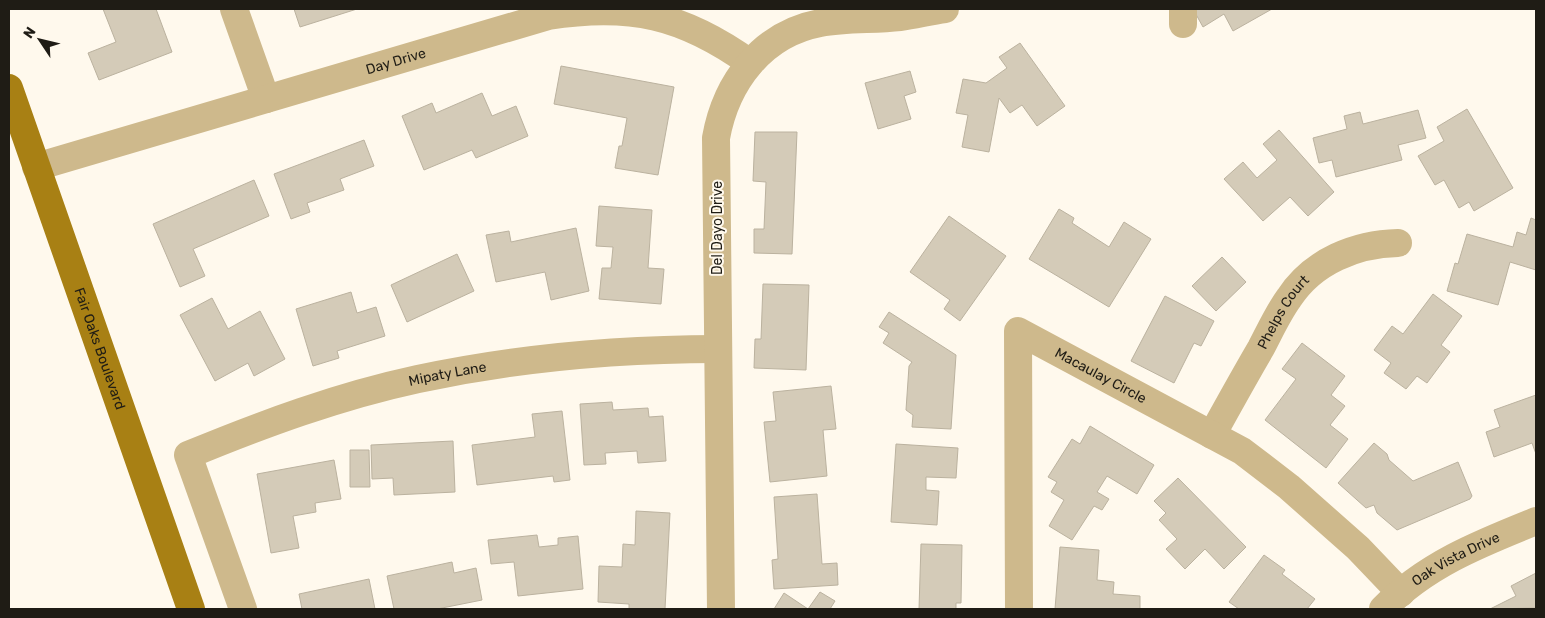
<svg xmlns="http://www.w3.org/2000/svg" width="1545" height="618" font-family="Rubik,sans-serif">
<rect width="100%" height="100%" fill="#fff9ed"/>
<path fill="#d4cbb8" stroke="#bbb29f" d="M 103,9 L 156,9 L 172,52 L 99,80 L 88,53 L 116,42 Z
M 294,9 L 357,9 L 300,27 Z
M 1193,9 L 1272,9 L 1233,31 L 1224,14 L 1203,27 Z
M 1020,43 L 1065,106 L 1037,126 L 1022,105 L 1010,113 L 999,98 L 989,152 L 962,147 L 968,115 L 956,113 L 963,79 L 986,83 L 1007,68 L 999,57 Z
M 561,66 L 674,87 L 658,175 L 615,168 L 619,146 L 622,146 L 627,118 L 554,104 Z
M 910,71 L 916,92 L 904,96 L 911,119 L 878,129 L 865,83 Z
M 482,93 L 492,116 L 516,106 L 528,136 L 476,158 L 472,150 L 424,170 L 402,116 L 432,103 L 436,113 Z
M 1467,109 L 1513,188 L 1474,211 L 1469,202 L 1459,208 L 1444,180 L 1435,185 L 1418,156 L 1444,141 L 1437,127 Z
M 1418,110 L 1426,138 L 1398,145 L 1402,160 L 1336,177 L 1332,160 L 1319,163 L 1313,138 L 1347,129 L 1344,116 L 1360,112 L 1363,124 Z
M 1279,130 L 1334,192 L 1308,216 L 1290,197 L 1263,221 L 1224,179 L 1243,162 L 1257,178 L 1277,160 L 1263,144 Z
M 755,132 L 797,132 L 792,254 L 754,253 L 754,229 L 764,229 L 766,182 L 753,181 Z
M 364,140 L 374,166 L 340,179 L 344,190 L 307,203 L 310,212 L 291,219 L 274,174 Z
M 254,180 L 269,216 L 193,249 L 205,276 L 180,287 L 153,224 Z
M 599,206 L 652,210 L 648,268 L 664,269 L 661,304 L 599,299 L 602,268 L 611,268 L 613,247 L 596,246 Z
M 1059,209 L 1074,218 L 1072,223 L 1109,247 L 1124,222 L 1151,239 L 1109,307 L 1029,259 Z
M 949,216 L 1006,256 L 960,321 L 944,309 L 950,300 L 910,272 Z
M 1531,218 L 1536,220 L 1536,270 L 1510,262 L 1498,305 L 1447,291 L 1455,263 L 1458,264 L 1467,234 L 1513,247 L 1517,232 L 1526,235 Z
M 576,228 L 589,291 L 551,300 L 545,272 L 496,282 L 486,235 L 509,231 L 511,242 Z
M 457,254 L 474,291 L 407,322 L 391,285 Z
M 1222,257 L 1246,282 L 1216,311 L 1192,286 Z
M 763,284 L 809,285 L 806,370 L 754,368 L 755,339 L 761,339 Z
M 351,292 L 357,313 L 376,307 L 385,336 L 337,351 L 339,358 L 313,366 L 296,309 Z
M 1433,294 L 1462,316 L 1441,345 L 1450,352 L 1427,383 L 1417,376 L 1406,389 L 1384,373 L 1391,363 L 1374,350 L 1392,326 L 1403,334 Z
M 1165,296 L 1214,321 L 1201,346 L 1194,343 L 1174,383 L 1131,361 Z
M 212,298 L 228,329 L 260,311 L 285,359 L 254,376 L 248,363 L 215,381 L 180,315 Z
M 889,312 L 956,355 L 951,429 L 912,427 L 913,415 L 906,410 L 909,366 L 912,362 L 883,343 L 889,333 L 879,327 Z
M 1302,343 L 1345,376 L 1331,395 L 1345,406 L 1330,425 L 1348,439 L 1326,468 L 1265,420 L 1296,379 L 1282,369 Z
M 831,386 L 836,429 L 823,430 L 827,476 L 770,482 L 764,422 L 776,421 L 773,392 Z
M 1536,395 L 1536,454 L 1532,443 L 1494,457 L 1486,432 L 1500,427 L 1494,410 Z
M 612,402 L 613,410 L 648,408 L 649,417 L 663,416 L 666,461 L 638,463 L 637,451 L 605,453 L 606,464 L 584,465 L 580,404 Z
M 562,411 L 570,480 L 554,482 L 553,476 L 477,485 L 472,445 L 535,437 L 532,414 Z
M 1090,426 L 1154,465 L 1137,494 L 1107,476 L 1097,492 L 1109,499 L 1102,510 L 1094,506 L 1072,540 L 1049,526 L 1064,500 L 1051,492 L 1057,482 L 1048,477 L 1072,439 L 1080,444 Z
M 453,441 L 455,492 L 394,495 L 393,478 L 372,479 L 371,445 Z
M 1374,443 L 1387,454 L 1389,460 L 1413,481 L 1458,462 L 1472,496 L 1470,499 L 1397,530 L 1377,513 L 1374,505 L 1366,508 L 1338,483 Z
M 896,444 L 958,448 L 956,478 L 926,477 L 926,490 L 939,491 L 937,525 L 891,522 Z
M 350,450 L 369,450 L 370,487 L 350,487 Z
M 334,460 L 341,499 L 315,503 L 316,512 L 293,516 L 299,548 L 271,553 L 257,474 Z
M 1178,478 L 1246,547 L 1224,569 L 1205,549 L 1185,569 L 1166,549 L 1177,539 L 1159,520 L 1166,513 L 1154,501 Z
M 817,494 L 822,564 L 837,563 L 838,585 L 774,589 L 772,560 L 778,559 L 774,497 Z
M 636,511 L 670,513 L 665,609 L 629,609 L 629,604 L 598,602 L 599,566 L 622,567 L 623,544 L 635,545 Z
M 537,535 L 539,547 L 558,545 L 558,538 L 578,536 L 583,589 L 518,596 L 514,562 L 491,564 L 488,540 Z
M 921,544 L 962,545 L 961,603 L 956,603 L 956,609 L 919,609 Z
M 1060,547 L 1099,550 L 1097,580 L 1114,582 L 1113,594 L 1140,596 L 1140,609 L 1055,609 Z
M 1264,555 L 1285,570 L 1282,574 L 1315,599 L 1307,609 L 1239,609 L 1229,602 Z
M 452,562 L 454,573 L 476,568 L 482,600 L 437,609 L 394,609 L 387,576 Z
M 1536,573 L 1536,608 L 1490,609 L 1516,596 L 1511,586 Z
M 369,579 L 375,609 L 302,609 L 299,594 Z
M 820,592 L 835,601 L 830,609 L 774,609 L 784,593 L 808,609 Z"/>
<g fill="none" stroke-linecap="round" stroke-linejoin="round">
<g stroke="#ceb98c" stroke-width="28">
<path d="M 234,9 L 266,99"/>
<path d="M 1183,9 L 1183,24"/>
<path id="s1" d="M 36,167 L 548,16 C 630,3 683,15 750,63"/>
<path id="s2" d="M 1212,435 C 1228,406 1244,377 1261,348 C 1270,331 1278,313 1289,298 C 1313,261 1356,244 1398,243"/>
<path id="s3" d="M 243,609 L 188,455 C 263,424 339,396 418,379 C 517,358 617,349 718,349"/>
<path d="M 721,609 L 716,138 C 726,82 762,34 820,23 C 846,18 873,20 900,17 C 915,15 930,11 945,9"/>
<path id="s4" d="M 1019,609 L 1018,331 L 1242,451 L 1289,487 L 1358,548 L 1401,593"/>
<path id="s5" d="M 1383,609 C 1425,565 1481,543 1536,521"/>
</g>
<path stroke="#a88014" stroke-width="28" id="s6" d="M 9,88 L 191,609"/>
</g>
<g text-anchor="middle" stroke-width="4" stroke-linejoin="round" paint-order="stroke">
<g font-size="14" fill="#1f1c15" stroke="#fff9ed">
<text dy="5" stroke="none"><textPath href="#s1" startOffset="375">Day Drive</textPath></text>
<text transform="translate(717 228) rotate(-90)" y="5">Del Dayo Drive</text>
<text dy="5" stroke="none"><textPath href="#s2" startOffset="142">Phelps Court</textPath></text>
<text dy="5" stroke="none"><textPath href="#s6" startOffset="276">Fair Oaks Boulevard</textPath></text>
<text dy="5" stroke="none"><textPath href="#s3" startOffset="436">Mipaty Lane</textPath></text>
<text dy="5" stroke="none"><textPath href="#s4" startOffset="372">Macaulay Circle</textPath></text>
<text dy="5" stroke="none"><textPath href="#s5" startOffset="89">Oak Vista Drive</textPath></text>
</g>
</g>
<rect width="1545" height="618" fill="none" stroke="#1f1c15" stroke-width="20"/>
<g transform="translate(40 40) rotate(305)" stroke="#fff9ed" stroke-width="4" paint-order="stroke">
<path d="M0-4L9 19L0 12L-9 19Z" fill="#1f1c15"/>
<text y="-8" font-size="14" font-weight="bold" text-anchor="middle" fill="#1f1c15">N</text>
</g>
</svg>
